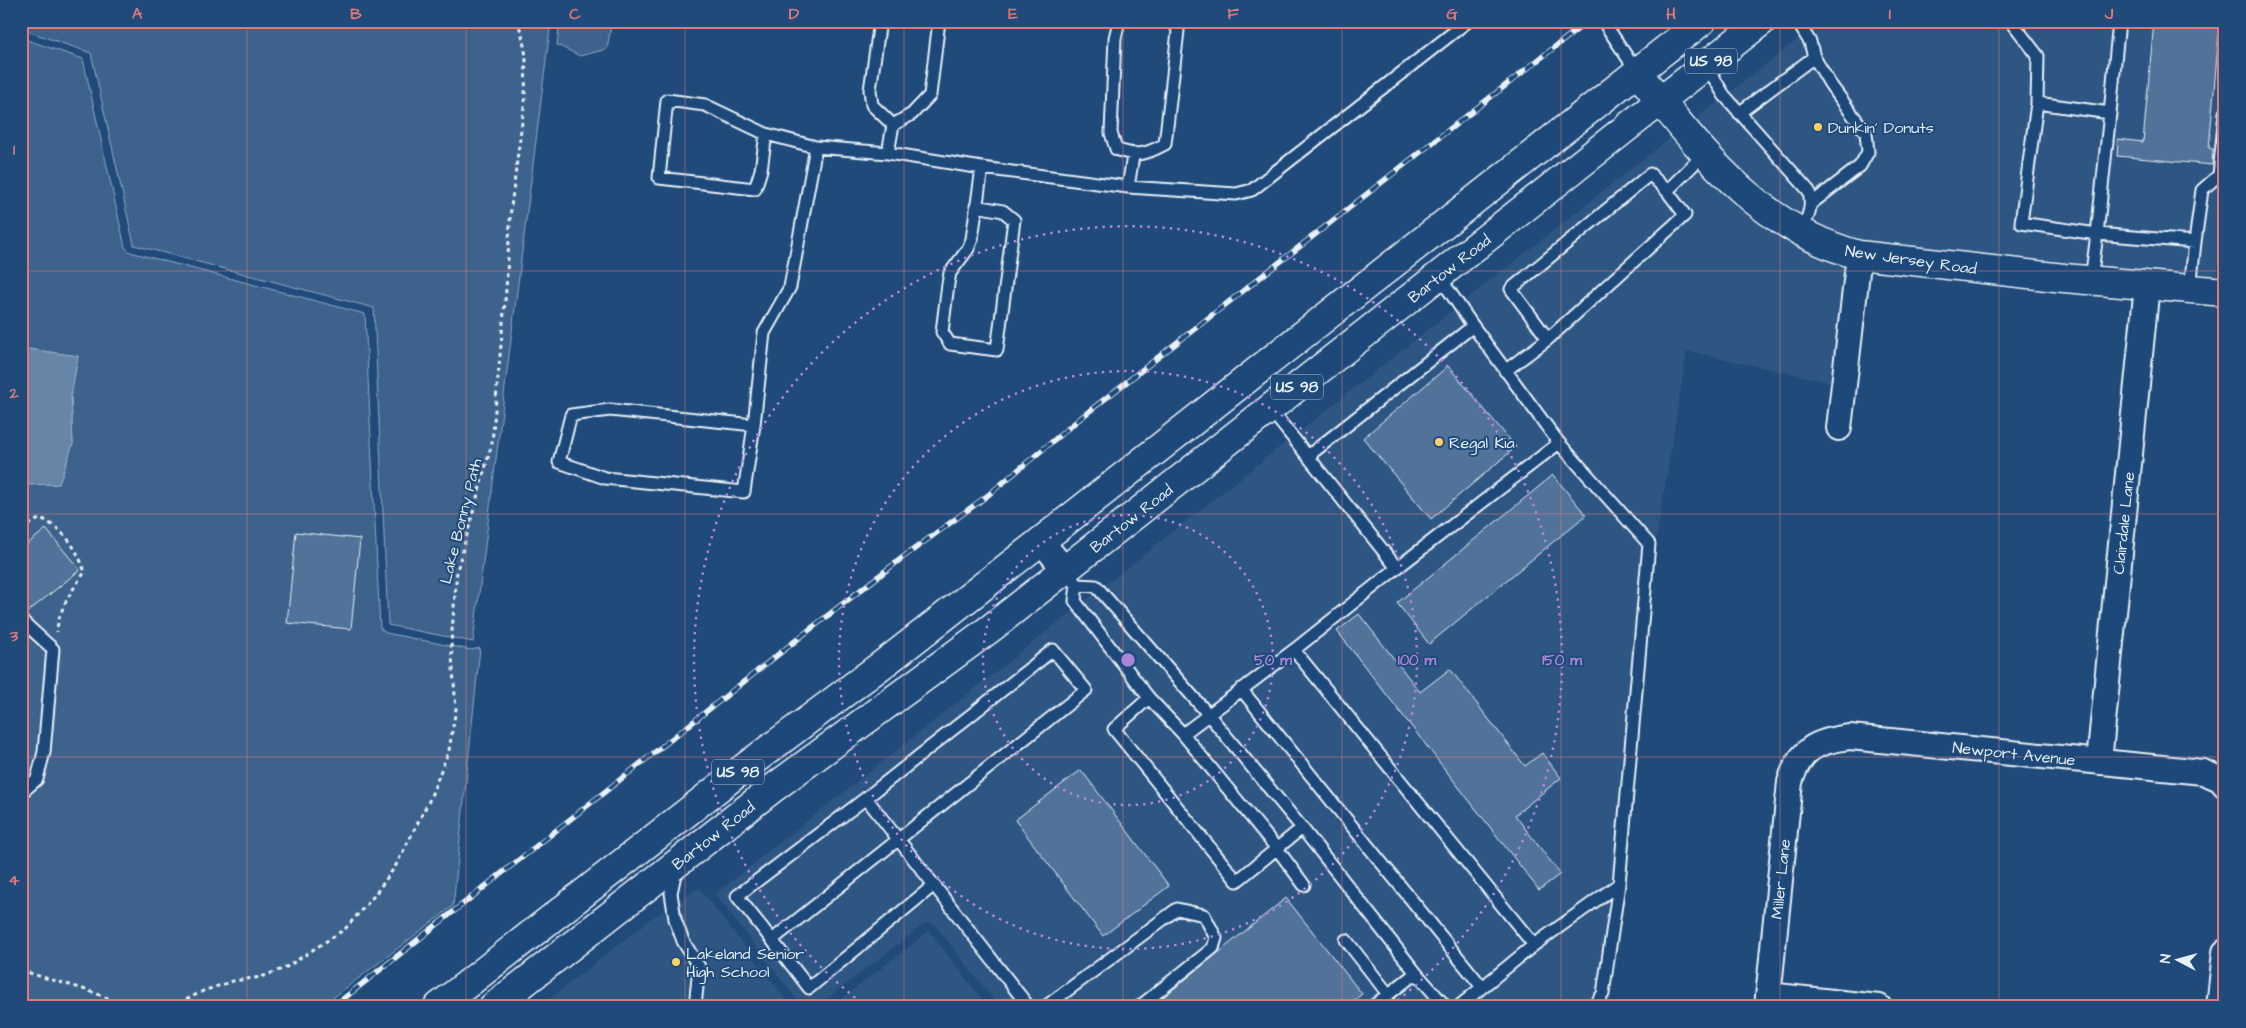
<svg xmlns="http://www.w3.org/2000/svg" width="2246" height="1028" font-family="'Architects Daughter',sans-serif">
<rect width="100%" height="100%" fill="#1f4a7a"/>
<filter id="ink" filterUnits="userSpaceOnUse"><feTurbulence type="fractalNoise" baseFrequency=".02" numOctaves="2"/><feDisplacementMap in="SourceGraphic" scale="10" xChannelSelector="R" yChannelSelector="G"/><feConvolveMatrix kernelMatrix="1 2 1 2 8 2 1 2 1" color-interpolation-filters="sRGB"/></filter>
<g filter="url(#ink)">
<path fill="#2e5683" d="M 1821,21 L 2225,21 L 2225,216 L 2216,282 L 1842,240 L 1771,202 L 1692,122 Z
M 1675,134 L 1847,262 L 1834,383 L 1687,351 L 1642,626 L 1610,1007 L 999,1007 L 935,925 L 929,923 L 923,925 L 816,1007 L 803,1007 L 715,894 Z
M 699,888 L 792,1007 L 539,1007 L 652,918 Z
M 929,931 L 988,1007 L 831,1007 Z"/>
<path fill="#3c628c" stroke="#92aac2" d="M 21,21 L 551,21 L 473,642 L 388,625 L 374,308 L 134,245 L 91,53 L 21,29 Z
M 560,21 L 612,21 L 607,49 L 580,56 L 557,45 Z
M 21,38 L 83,59 L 125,247 L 130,252 L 365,314 L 380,628 L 386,633 L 471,650 L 480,648 L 453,906 L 321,1007 L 21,1007 L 21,485 L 59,484 L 73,444 L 71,396 L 78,356 L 21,348 Z"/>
<path fill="#6685a7" stroke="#9ab0c7" d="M 21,348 L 78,356 L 71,396 L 73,444 L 59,484 L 21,485 Z"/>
<path fill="#517399" stroke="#e8f1f8" d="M 2154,21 L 2220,21 L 2209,148 L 2213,149 L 2212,165 L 2117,156 L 2118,139 L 2143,142 Z
M 1448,366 L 1516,447 L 1431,519 L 1363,438 Z
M 1553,475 L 1586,515 L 1429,644 L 1397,603 Z
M 46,529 L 80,570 L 25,614 L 21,613 L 21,549 Z
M 296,532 L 360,539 L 351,629 L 287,623 Z
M 1359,614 L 1420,692 L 1450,669 L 1525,766 L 1542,753 L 1561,778 L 1515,815 L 1560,874 L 1539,890 L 1337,631 Z
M 1081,770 L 1169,886 L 1103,936 L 1015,820 Z
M 1286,898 L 1362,994 L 1346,1007 L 1151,1007 Z"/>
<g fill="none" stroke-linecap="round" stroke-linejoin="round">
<g stroke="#e8f1f8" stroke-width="15">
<path id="service" d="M 880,21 L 870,90 L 872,105 L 893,125
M 1119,21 L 1115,38 L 1111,133 L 1116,149 C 1136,157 1145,155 1165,144 L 1178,31 L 1174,21
M 1603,21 L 1637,72
M 2011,21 L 2038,56 L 2037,103
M 1706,65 L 1724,95 L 1809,191 C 1813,207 1808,217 1801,232
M 667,100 L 705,105 L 766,134 L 761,170 L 755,189 L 659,178 Z
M 1739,113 L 1814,57 L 1810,42 L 1797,21
M 2110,113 L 2097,234 L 2195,242 L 2190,289
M 766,134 L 816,147 L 888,153 L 982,168 L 1128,187 L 1236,194 L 1252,190 L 1468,21
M 888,153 L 893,125 L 912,114 L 930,95 L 939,21
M 1128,187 L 1133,156
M 1812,203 L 1860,166 L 1868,152 L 1866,133 L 1830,84 L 1814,57
M 976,206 L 1003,211 L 1014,220 L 997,350 L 950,344 L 942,332 L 948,284 L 950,273 L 968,249 L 972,239 L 982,168
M 2195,242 L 2202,190 L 2219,175 L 2225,113
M 2091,280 L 2097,234 L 2021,223 L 2037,103 L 2110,113 L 2119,21
M 1548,339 L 1685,215 L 1667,191
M 1505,371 L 1548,339 L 1511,289 L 1650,174 L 1667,191 L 1704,154
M 1270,409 L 1397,568 L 1294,650
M 610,410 L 754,425 L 744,492 L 605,478 L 559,462 L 571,415 Z
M 754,425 L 764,333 L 790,287 L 816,147
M 1308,456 L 1473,326 L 1439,276
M 1397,568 L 1559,443 L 1473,326
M 1073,580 L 1077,585 L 1075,601 L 1149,698 L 1183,734 L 1278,850 L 1304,885
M 1077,585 L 1096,586 L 1208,714 L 1302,828 L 1416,973 L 1372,1007
M 21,620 L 53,649 L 44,752 L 37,779 L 21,793
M 1241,689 L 1482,987
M 1149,698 L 1114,729 L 1237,881 L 1302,828
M 1183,734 L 1294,650 L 1534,945 L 1458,1007
M 866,798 L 1029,1007
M 676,870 L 671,893 L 675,919 L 683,941 L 699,967 L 695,1007
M 772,940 L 737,896 L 866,798 L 1053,650 L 1086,690 L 772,940 L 809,988 L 934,885
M 1346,940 L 1388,994
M 1534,945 L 1619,884 L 1649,544 L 1559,443
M 1416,973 L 1446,1007
M 1045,1007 L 1177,909 L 1204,915 L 1216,938 L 1213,948 L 1139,1007
M 1593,1007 L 1603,994 L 1619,884"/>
</g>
<g stroke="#e8f1f8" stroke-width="28">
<path id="minor" d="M 1839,428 L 1859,255
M 1041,541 L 1065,570
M 2099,762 L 2147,285
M 1768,995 L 1879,1007
M 1767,1007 L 1790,782 C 1800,749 1816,741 1850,737 L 2203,772 L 2220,779 L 2225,785
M 2219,1007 L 2225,952"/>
</g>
<g stroke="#e8f1f8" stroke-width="31">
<path id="tertiary" d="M 1637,72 C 1700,149 1757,228 1859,255 L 2064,278 L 2225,292"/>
</g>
<g stroke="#e8f1f8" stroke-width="31">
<path id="primary" d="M 438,1007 L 749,764 L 895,655 L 1041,541 L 1702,21
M 493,1007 L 772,789 L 991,628 L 1762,21"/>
</g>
<path stroke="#e8f1f8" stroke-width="3" stroke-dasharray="4 4" stroke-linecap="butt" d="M 21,528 L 41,518 C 66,532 75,545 85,572 C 73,588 57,612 57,632
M 21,970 C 56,983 93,988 125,1007
M 172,1007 L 203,991 L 233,981 L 261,977 L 285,968 L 345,929 L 373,897 L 395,867 L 429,801 L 449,750 L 456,709 L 451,643 L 457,571 L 492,443 L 506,290 L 511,207 L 525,99 L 526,56 L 521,30 L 514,21"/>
<use href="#service" stroke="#1f4a7a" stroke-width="11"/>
<use href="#minor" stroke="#1f4a7a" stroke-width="24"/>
<use href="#tertiary" stroke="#1f4a7a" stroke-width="28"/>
<use href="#primary" stroke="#1f4a7a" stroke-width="28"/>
<g stroke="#e8f1f8" stroke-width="5.5">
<path id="rail" d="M 333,1007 L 804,634 L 902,558 L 987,496 L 1078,420 L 1588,21"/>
</g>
<use href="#rail" stroke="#1f4a7a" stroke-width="4" stroke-dasharray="11" stroke-linecap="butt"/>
</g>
</g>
<path fill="none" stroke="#dd787b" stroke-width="1" stroke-opacity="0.55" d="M 247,21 L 247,1007M 466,21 L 466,1007M 685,21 L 685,1007M 904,21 L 904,1007M 1123,21 L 1123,1007M 1342,21 L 1342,1007M 1561,21 L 1561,1007M 1780,21 L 1780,1007M 1999,21 L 1999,1007M 21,271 L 2225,271M 21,514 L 2225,514M 21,757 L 2225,757"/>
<g fill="none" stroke="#ac85d9" stroke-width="2.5" stroke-dasharray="2.5 5">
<circle cx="1128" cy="660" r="145"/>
<circle cx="1128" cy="660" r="289"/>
<path d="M867 1007A434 434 0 1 1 1389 1007"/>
</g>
<g fill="#ffd166" stroke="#1f4a7a" stroke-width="2">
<circle cx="1818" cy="127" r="5"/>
<circle cx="1439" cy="442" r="5"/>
<circle cx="676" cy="962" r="5"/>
</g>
<g text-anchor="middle" stroke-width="4" stroke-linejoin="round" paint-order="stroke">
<g fill="#1f4a7a" stroke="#acbfd2" stroke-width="1">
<rect x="1685" y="48.5" width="52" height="25" rx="4"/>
<rect x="1271" y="374.5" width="52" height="25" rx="4"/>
<rect x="712" y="759.5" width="52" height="25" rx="4"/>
</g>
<g font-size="15" font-weight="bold" fill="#e8f1f8">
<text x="1711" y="66">US 98</text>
<text x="1297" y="392">US 98</text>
<text x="738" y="777">US 98</text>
</g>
<g font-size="16" fill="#e8f1f8" stroke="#1f4a7a" text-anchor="start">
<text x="1828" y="133">Dunkin' Donuts</text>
<text x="1449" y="448">Regal Kia</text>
<text x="686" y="959">Lakeland Senior<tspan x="686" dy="18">High School</tspan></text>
</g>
<g font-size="16" fill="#e8f1f8" stroke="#1f4a7a">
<text transform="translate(1911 259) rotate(8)" y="6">New Jersey Road</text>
<text transform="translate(1449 268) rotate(-38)" y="6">Bartow Road</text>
<text transform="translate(1131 518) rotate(-38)" y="6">Bartow Road</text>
<text transform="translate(460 521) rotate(-76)" y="6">Lake Bonny Path</text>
<text transform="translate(2123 523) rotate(-84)" y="6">Clairdale Lane</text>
<text transform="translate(2014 753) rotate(6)" y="6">Newport Avenue</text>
<text transform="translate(713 835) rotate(-38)" y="6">Bartow Road</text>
<text transform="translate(1780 879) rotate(-84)" y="6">Miller Lane</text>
</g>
</g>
<circle cx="1128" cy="660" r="8" fill="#ac85d9" stroke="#1f4a7a" stroke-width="2.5"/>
<g font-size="15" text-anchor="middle" font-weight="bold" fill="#ac85d9" stroke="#1f4a7a" stroke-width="4" stroke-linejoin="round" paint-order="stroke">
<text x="1273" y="665">50 m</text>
<text x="1417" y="665">100 m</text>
<text x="1562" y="665">150 m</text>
</g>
<rect width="2246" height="1028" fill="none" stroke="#1f4a7a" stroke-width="55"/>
<g transform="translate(2178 960) rotate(276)" stroke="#1f4a7a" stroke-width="4" paint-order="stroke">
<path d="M0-4L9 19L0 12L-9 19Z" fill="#e8f1f8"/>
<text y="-8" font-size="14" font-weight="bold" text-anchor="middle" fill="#e8f1f8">N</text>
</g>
<rect x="28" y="28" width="2190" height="972" fill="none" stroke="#dd787b" stroke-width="2"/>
<g font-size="16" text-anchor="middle" font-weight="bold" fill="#dd787b">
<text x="137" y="19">A</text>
<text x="356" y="19">B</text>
<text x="575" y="19">C</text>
<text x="794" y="19">D</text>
<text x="1013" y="19">E</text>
<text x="1233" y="19">F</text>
<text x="1452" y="19">G</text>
<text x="1671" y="19">H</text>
<text x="1890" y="19">I</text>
<text x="2109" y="19">J</text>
<text x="14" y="155">1</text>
<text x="14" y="398">2</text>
<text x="14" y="641">3</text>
<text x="14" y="885">4</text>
</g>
</svg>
